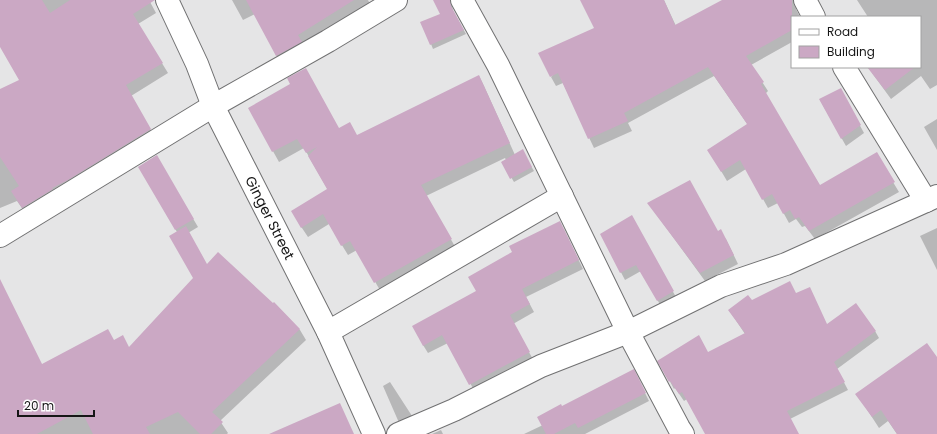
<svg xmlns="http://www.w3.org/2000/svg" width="937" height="434" font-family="Poppins,sans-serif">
<rect width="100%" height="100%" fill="#e5e5e6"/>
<path fill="#0003" d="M 0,0 L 149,0 L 156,13 L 138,24 L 168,73 L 131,96 L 156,139 L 28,217 L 17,201 L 0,208 L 0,90 L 21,80 L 0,45 Z
M 232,0 L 368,0 L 370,4 L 282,66 L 255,14 L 243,20 Z
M 434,0 L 451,0 L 453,11 L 466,34 L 433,49 L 431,44 L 441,14 Z
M 581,0 L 664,0 L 676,26 L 724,0 L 797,0 L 799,4 L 796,9 L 800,17 L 792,17 L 792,42 L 751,65 L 768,91 L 765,94 L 820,186 L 876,154 L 899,192 L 815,239 L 805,226 L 802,227 L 796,219 L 789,223 L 778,203 L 768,208 L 746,169 L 727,181 L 714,159 L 748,125 L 714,76 L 628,123 L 632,131 L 594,148 L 563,83 L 556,86 L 551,77 L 595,28 Z
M 857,0 L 937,0 L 937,85 L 930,89 L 921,76 L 891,99 L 872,73 L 881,67 L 920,67 L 920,17 L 868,17 Z
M 479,76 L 484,86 L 515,155 L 522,151 L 534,171 L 514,182 L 502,162 L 506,160 L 505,158 L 426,196 L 457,250 L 381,292 L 357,250 L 348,255 L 329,224 L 308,237 L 298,222 L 328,190 L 304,148 L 279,162 L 249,108 L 339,129 L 357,137 Z
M 844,96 L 864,133 L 846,146 L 820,100 Z
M 937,119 L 937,150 L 924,127 Z
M 156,156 L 198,227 L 188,233 L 207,266 L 273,304 L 274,303 L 300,330 L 306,340 L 220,421 L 228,433 L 227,434 L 0,434 L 0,289 L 42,365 L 114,341 L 129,348 L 195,279 L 177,232 L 139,167 Z
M 654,211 L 718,232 L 726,239 L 738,264 L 705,281 Z
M 632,217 L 677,299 L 662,308 L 641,271 L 625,280 L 601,234 Z
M 937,228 L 937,270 L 920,236 Z
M 564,230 L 583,269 L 526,297 L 534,312 L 513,324 L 534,361 L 475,392 L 448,343 L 428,353 L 423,345 L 477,291 Z
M 796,294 L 827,325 L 875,331 L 879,338 L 837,369 L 848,390 L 790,419 L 798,434 L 706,434 L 687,399 L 684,401 L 675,388 L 674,389 L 659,361 L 708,354 L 745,334 L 729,310 L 752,301 Z
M 937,359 L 937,434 L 897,434 L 888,421 L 879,428 L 857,394 Z
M 637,377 L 649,401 L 585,434 L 524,434 L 543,425 L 562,407 Z
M 390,382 L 414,419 L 400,425 L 383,386 Z
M 441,430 L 443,434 L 432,434 Z"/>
<path fill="#cba8c4" d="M 0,0 L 42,0 L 50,13 L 70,0 L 155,0 L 133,14 L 163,63 L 126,85 L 151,129 L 68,180 L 52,188 L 53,189 L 22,208 L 11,191 L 19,186 L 0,157 L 0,89 L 19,80 L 0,47 Z
M 246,0 L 354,0 L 298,35 L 302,42 L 276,56 Z
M 433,0 L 450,0 L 451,6 L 464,30 L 430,45 L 420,22 L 440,14 Z
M 580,0 L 664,0 L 675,25 L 722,0 L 792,0 L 792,30 L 746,56 L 764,82 L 761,84 L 820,185 L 877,152 L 895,182 L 809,231 L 799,217 L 795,219 L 790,210 L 783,214 L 772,194 L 762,200 L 740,160 L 721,172 L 707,150 L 747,124 L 708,67 L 624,113 L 628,121 L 588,139 L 558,73 L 550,77 L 538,53 L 594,28 Z
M 867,67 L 915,67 L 885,90 Z
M 306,68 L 339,128 L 350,122 L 357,135 L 479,75 L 510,143 L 421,185 L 452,239 L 374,283 L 350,241 L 341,246 L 323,214 L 301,228 L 291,211 L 327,189 L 308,156 L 317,147 L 306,153 L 297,139 L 272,152 L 248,108 L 290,84 L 287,78 Z
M 841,88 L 861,125 L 841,139 L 819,99 Z
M 523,149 L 532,167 L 510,179 L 501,162 Z
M 157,155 L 194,219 L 175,230 L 138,167 Z
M 690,180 L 718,231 L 721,229 L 734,255 L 700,273 L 647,203 Z
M 632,215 L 674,291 L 657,301 L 636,265 L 620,273 L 600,234 Z
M 560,221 L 579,260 L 522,289 L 530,304 L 510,315 L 530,352 L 469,385 L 442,335 L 423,346 L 412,326 L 476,291 L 468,277 L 512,252 L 509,246 Z
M 186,226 L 207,264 L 218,252 L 273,303 L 274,302 L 300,329 L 212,412 L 223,422 L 211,434 L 200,434 L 178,412 L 146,427 L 150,434 L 93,434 L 81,410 L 37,434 L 0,434 L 0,279 L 42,364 L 108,329 L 114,340 L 123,335 L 129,347 L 193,278 L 169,236 Z
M 790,281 L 796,293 L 810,287 L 827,324 L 856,303 L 876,331 L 834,362 L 845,382 L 787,411 L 799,434 L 705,434 L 682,392 L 679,394 L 670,381 L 669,382 L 657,361 L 699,335 L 708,352 L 745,333 L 728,310 L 748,295 L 752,300 Z
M 927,343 L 937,357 L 937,434 L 897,434 L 881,410 L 872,417 L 855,394 Z
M 634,369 L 646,393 L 578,428 L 575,423 L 554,434 L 546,434 L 537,417 L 561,404 L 562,406 Z
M 340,403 L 354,434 L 269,434 Z"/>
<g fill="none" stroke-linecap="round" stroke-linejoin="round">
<g stroke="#717172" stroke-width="24">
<g id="minor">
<path id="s1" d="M 167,0 L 197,64 L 213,106 L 328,332 L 374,434"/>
<path d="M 462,0 L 498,65 L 628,332 L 679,428 L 683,434"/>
<path d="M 805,0 L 814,17"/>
<path d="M 844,67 L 926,201"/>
<path d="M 0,236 L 213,106 L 328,41 L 396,0"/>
<path d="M 328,332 L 562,196"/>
<path d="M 398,434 L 454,410 L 541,366 L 628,332 L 721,286 L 786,264 L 937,196"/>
</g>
</g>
<use href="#minor" stroke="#fff" stroke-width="22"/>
</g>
<g text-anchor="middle" stroke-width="3.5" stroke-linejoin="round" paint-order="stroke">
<g font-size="14" fill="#161616" stroke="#fff">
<text dy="5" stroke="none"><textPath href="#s1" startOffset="241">Ginger Street</textPath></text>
</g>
</g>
<rect x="791" y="16" width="130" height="52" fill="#ffffff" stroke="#a2a2a2"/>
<rect x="799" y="29" width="20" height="6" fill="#ffffff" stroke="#a2a2a2"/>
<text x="827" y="36" font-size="12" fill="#161616">Road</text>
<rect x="799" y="46" width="20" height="12" fill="#cba8c4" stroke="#a2a2a2"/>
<text x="827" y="56" font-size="12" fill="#161616">Building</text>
<path d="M18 410v6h76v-6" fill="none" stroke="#161616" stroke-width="2"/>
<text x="24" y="410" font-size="12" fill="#161616" stroke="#ffffff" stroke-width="3" paint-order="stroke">20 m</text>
</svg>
